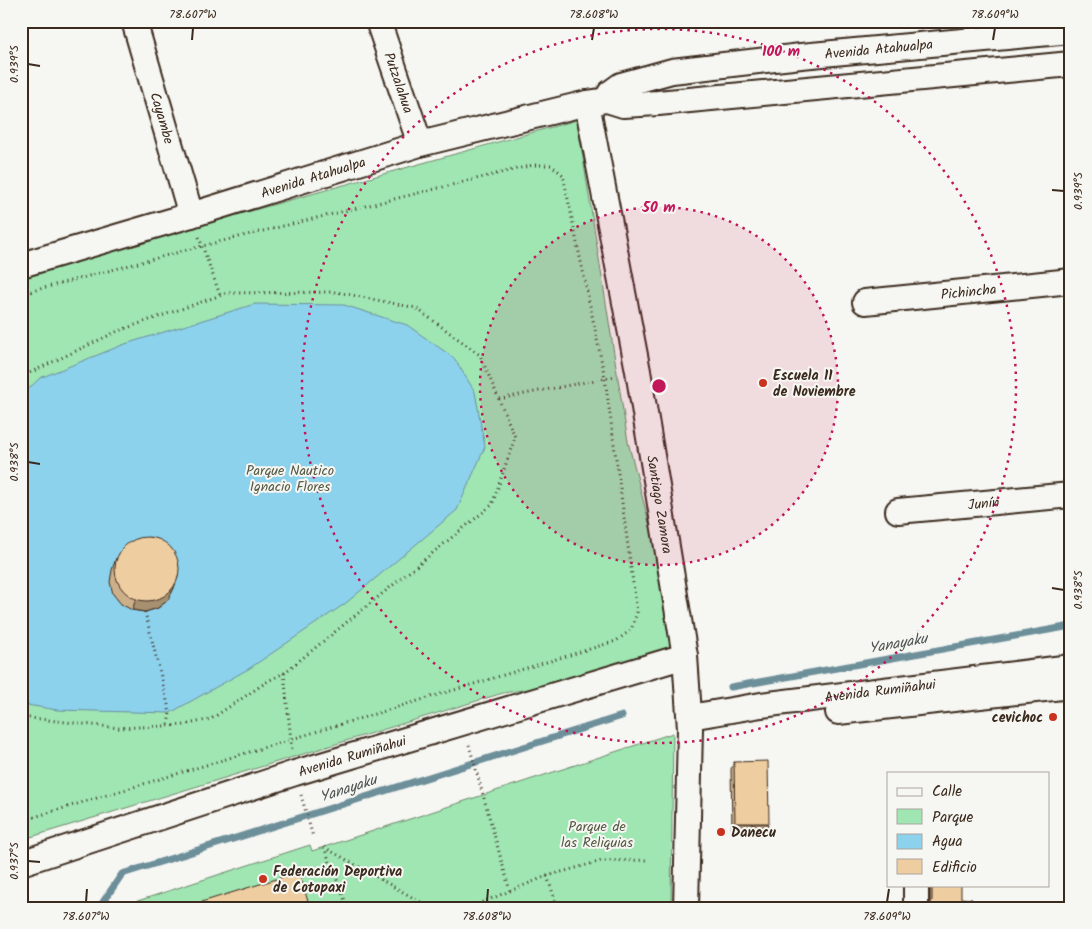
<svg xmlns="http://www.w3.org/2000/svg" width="1092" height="929" font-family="Kalam,sans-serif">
<rect width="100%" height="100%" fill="#f6f6f2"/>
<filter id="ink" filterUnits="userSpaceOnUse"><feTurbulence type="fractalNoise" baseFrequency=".02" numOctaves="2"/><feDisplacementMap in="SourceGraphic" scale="10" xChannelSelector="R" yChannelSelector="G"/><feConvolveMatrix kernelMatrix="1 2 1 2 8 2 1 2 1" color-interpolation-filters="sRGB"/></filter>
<g filter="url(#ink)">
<path fill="#9fe6b3" stroke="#6d8868" d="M 577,120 L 628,442 L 686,665 L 503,693 L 21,840 L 21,275 Z
M 673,733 L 671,908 L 116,908 L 310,845 L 312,851 Z"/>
<path fill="#8cd2ed" stroke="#6c8f9a" d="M 255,304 L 344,305 L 407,325 L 454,358 L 475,392 L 485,447 L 457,510 L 346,603 L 250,668 L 170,713 L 57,710 L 21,704 L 21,396 L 40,378 L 125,344 Z"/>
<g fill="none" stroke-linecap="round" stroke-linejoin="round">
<path stroke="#6c8f9a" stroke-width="7" d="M 731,687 L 1071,626
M 99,908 L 122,874 L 622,716"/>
<g stroke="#3b2a1e" stroke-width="28">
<g id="minor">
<path id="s1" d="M 134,21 L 191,215"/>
<path id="s2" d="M 378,21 L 420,144"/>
<path id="s3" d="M 607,100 L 610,93 L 621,85 L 672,71 L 801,56 L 1071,31"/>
<path id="s4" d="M 587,103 L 638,371 L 685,656 L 690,729 L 686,908"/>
<path id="s5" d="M 21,265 L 191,215 L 420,144 L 587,103 L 607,100 L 623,105 L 658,103 L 1071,64"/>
<path id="s6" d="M 865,302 L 1071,281"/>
<path id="s7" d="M 898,511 L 1071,495"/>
<path d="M 838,712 L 1071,686"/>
<path id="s8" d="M 690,717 L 761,705 L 1071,667"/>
<path id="s9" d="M 21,863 L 295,773 L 685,656"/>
<path d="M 916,885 L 916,908"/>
</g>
</g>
<path stroke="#3b2a1e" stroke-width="3" stroke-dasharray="1 4" stroke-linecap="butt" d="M 199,237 L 220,295
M 21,294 L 202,246 L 533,165 L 551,165 L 563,175 L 605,378 L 637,612 L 631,630 L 616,641 L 21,821
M 21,377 L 118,331 L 227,293 L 337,292 L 416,308 L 480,355 L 515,437 L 492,505 L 284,673 L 268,681 L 211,719 L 184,725 L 119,728 L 21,717
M 499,399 L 616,376
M 145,612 L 170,713 L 168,725
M 284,673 L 292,750
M 469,745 L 510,891
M 301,795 L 313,837
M 324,847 L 431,908
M 324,847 L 348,908
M 547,876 L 558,908
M 24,886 L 25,908
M 468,908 L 547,876 L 601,861 L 649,860"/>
<use href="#minor" stroke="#f6f6f2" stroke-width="24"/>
</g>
<path fill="#cdb08a" stroke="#3b2a1e" d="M 116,558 L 174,588 L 168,600 L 158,608 L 145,612 L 132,610 L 121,604 L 113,594 L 110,582 L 112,570 Z
M 734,762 L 766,830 L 732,830 L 731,769 Z
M 930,885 L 961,885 L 930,905 Z"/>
<path fill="#a79070" stroke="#3b2a1e" d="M 987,21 L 1017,21 L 1016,22 Z
M 178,577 L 174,588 L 168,600 L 158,608 L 145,612 L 132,610 L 136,599 Z
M 735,823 L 769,823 L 766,830 L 732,830 Z"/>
<path fill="#eecda0" stroke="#3b2a1e" d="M115 569a32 32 0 1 1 64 0a32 32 0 1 1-64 0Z
M 768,761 L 769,823 L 735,823 L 734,762 Z
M 299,872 L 310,908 L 182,908 Z
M 932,885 L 961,885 L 961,898 L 972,899 L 972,908 L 929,908 L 932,900 Z
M 494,906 L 505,906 L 508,908 L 490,908 Z"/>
</g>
<path fill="none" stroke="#3b2a1e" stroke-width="2" d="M 192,40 L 193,28M 592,40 L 594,28M 993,40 L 995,28M 28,64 L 40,66M 1052,190 L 1064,191M 28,462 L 40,464M 1052,588 L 1064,590M 28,861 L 40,862M 86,902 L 87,889M 487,902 L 488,889M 887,902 L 889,889"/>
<circle cx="659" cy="386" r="179" fill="#c2185b" fill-opacity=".12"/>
<g fill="none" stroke="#c2185b" stroke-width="2.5" stroke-dasharray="2.5 5">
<circle cx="659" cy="386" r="179"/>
<circle cx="659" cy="386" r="357"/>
</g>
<g fill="#c8321e" stroke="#f6f6f2" stroke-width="2">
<circle cx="763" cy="383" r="5"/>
<circle cx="1053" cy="717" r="5"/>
<circle cx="721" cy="832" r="5"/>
<circle cx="263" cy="879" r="5"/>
</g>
<g text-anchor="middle" stroke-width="4" stroke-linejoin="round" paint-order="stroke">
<g font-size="14" fill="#3b2a1e" stroke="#f6f6f2">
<text dy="5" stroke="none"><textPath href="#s3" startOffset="282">Avenida Atahualpa</textPath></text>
<text dy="5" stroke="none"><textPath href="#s2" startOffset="65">Putzalahua</textPath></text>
<text dy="5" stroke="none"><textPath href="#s1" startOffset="101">Cayambe</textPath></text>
<text dy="5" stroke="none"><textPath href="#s5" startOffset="305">Avenida Atahualpa</textPath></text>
<text dy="5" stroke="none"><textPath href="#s6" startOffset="104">Pichincha</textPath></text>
<text dy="5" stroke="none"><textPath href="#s4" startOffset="408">Santiago Zamora</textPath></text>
<text dy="5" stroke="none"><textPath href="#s7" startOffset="86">Junín</textPath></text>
<text dy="5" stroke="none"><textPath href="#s8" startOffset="192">Avenida Rumiñahui</textPath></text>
<text dy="5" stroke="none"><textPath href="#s9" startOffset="348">Avenida Rumiñahui</textPath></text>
</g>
<g font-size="14" font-weight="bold" fill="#3b2a1e" stroke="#f6f6f2" text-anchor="start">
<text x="773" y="380">Escuela 11<tspan x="773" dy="16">de Noviembre</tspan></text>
<text x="1043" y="722" text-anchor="end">cevichoc</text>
<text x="731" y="837">Danecu</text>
<text x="273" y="876">Federación Deportiva<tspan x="273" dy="16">de Cotopaxi</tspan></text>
</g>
<g font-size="14" fill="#545943" stroke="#f6f6f2">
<text x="290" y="475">Parque Nautico<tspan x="290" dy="16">Ignacio Flores</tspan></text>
<text x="597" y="831">Parque de<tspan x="597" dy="16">las Reliquias</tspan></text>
</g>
<g font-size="15" font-style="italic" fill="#4f5452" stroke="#f6f6f2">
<text transform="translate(898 643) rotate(-10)" y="5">Yanayaku</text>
<text transform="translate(348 788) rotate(-18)" y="5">Yanayaku</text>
</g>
</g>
<circle cx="659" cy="386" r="8" fill="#c2185b" stroke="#f6f6f2" stroke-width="2.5"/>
<g font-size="15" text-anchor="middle" font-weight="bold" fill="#c2185b" stroke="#f6f6f2" stroke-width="4" stroke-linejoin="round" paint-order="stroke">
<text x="781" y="56">100 m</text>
<text x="659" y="212">50 m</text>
</g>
<rect width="1092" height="929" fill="none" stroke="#f6f6f2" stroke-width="55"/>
<rect x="887" y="772" width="162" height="115" fill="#f6f6f2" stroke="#aba49d"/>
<rect x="897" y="788" width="25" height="8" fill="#f6f6f2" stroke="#aba49d"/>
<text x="932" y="796" font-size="15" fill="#3b2a1e">Calle</text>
<rect x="897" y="809" width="25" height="15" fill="#9fe6b3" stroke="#aba49d"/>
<text x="932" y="822" font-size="15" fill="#3b2a1e">Parque</text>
<rect x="897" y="834" width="25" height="15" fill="#8cd2ed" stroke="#aba49d"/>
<text x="932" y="846" font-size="15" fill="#3b2a1e">Agua</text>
<rect x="897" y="859" width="25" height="15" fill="#eecda0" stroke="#aba49d"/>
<text x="932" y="872" font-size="15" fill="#3b2a1e">Edificio</text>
<rect x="28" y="28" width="1036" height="874" fill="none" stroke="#3b2a1e" stroke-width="2"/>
<g font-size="12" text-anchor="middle" fill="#3b2a1e">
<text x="193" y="18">78.607°W</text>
<text x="594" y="18">78.608°W</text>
<text x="995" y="18">78.609°W</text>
<text transform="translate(14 64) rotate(-90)" y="4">0.939°S</text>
<text transform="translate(1078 191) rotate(-90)" y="4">0.939°S</text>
<text transform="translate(14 462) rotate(-90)" y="4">0.938°S</text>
<text transform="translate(1078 590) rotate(-90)" y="4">0.938°S</text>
<text transform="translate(14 861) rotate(-90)" y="4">0.937°S</text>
<text x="86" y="920">78.607°W</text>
<text x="487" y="920">78.608°W</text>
<text x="887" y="920">78.609°W</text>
</g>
</svg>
